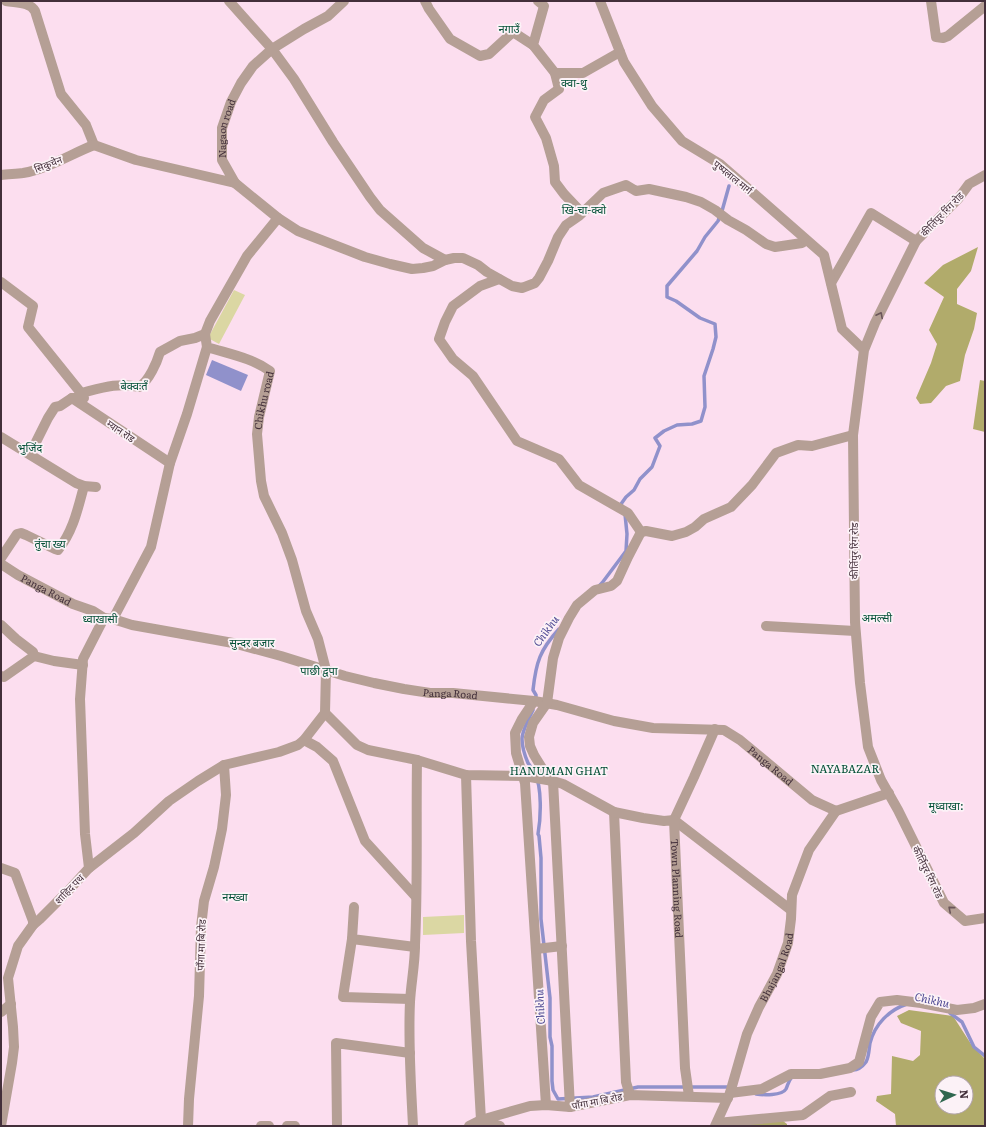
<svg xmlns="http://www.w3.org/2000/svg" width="986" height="1127" font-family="Literata,'Noto Sans Devanagari',serif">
<rect width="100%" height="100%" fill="#fcdeef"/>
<path fill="#dbd7a3" d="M 234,290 L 245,295 L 219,344 L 208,338 Z
M 464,915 L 464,933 L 423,935 L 423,917 Z"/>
<path fill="#b1ab6b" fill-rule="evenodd" d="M 978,247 L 971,271 L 957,289 L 957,304 L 977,313 L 974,329 L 965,355 L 960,381 L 946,386 L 931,403 L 920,404 L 916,398 L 931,363 L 937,344 L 929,330 L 944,297 L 924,283 L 943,265 Z
M 980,380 L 985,381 L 985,432 L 973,429 Z
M 909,1010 L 953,1016 L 971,1044 L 985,1059 L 985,1126 L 896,1126 L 895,1114 L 876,1101 L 877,1096 L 891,1094 L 892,1056 L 913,1061 L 920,1055 L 921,1031 L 901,1023 L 897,1016 ZM 942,1083 L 966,1083 L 966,1107 L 942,1107 Z
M 783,1121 L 787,1124 L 787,1126 L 743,1126 L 751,1124 Z"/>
<path fill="#9091cb" d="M 212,360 L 248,375 L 241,391 L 206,375 Z"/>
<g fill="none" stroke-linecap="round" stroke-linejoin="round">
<path stroke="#9091cb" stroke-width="3.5" d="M 622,506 L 621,504 L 626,497 L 634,490 L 640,479 L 652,467 L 660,446 L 655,438 L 664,431 L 677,425 L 692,424 L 701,421 L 705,407 L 704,376 L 713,349 L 716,337 L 715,324 L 700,318 L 676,301 L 667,297 L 667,286 L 697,251 L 705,237 L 718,221 L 722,211 L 729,186
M 600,585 L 602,583 L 626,551 L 627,534 L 625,514
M 536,701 L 536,695 L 533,690 C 536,662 540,650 559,629
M 533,710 C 529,718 522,731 522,739 C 522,747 525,756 528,763 C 530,766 533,769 535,773 C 542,788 541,817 538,834 L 539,836 L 541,858 L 541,919 L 550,998 L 550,1037 L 552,1046 L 552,1081 L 553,1090 L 558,1099 L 593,1097 L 638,1087 L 731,1087
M 950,1013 L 962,1022 L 974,1047 L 985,1056
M 853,1070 C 858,1070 863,1066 866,1062 C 869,1057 869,1049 870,1043 C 875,1024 889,1010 907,1004
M 756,1094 C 763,1095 782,1096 786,1089 C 788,1085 788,1081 792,1077"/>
<g stroke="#b59f95" stroke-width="10">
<path d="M 6,1 C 16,3 30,2 35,11 L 61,94 L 86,125 L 94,145"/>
<path d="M 229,1 L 272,49 L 294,79 L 333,142 L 370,197 L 380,210 L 423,248 L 445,260"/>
<path d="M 425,1 L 429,9 L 450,39 L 480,56 L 489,54 L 513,32 L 533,45"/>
<path d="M 538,1 L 544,6 L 533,45 L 555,73 L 583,73 L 620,52"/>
<path d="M 931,1 L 936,37 L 943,38 L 948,36 L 985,6"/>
<path d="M 555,73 L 559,89 L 544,100 L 535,117 L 546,138 L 554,166 L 555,182 L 564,194 L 581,212"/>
<path id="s1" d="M 94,145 L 136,160 L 235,183 L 222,160 L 222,128 L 231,102 L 241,83 L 253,66 L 272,49 L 304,29 L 328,16 L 344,1"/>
<path d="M 1,175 C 8,174 16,174 23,173 C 47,169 71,154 94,145"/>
<path d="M 278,218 L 298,231 L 365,257 L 390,264 L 412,269 L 423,268 L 433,266 L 445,260 L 454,258 L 463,258 L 478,265 L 487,272 L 512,286 L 522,288 L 535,283 L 539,278 L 548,261 L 558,237 L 566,225 L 579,216 L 603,193 L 626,185 L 636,191 L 649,189 L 686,197 L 701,202 L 715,210 L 728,220 L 746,230 L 766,244 L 775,247 L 782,246 L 802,243 L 806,240"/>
<path d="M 499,279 L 480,286 L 453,306 L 445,322 L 439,339 L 453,359 L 473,376 L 517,441 L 559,459 L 579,485 L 628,513 L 641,532 L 646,531 L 672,536 L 686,532 L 695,527 L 704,519 L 731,507 L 752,485 L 776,453 L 798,445 L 812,446 L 853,435"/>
<path d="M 1,282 L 33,306 L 28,327 L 81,393"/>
<path d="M 831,283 L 871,213 L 916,241"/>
<path d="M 72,398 L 170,463"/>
<path d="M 1,437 L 76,483 L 84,486 L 96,487"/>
<path d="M 30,454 L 48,418 L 55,407 L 60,406 L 72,398 L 84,398 L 81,393 C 101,388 118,382 139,387 C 149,381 157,362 160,352 L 180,341 L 195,338 L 205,334"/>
<path d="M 1,558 L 17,534 L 21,533 L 26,535 L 55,549 L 58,550 C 73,532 78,508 84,486"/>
<path id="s2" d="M 1,564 L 18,575 L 73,604 L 93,611 L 104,618 L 113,619 L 132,625 L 233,643 L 281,656 L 345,676 L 374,683 L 404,689 L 430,693 L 453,693 L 534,701 L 557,705 L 614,721 L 653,728 L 724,730 L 740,740 L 812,800 L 836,811 L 889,793"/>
<path d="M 113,619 L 151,547 L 170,463 L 187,414 L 207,347"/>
<path d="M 1,625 L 16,639 L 33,652 L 34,656"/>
<path d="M 766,626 L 855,631"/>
<path d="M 1,676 L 4,677 L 34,656 L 54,661 L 83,665"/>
<path d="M 534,701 L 522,719 L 515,733 L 516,753 L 525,783 L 546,1105"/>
<path d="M 325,713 L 357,745 L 368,750 L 417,760"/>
<path d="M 715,729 L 694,777 L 674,820 L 791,910"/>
<path d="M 304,740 L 317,747 L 333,761 L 365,841 L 416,897"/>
<path d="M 466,775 L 471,941 L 481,1120 L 500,1126"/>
<path d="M 614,812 L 626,1082 L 630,1095"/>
<path d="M 1,868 L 15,873 L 33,921 L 33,925"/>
<path id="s3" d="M 89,868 L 134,833 L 169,801 L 198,781 L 224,765 L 279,752 L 298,745 L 304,740 L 325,713 L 326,670 L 318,639 L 306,611 L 292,560 L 282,533 L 264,496 L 261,481 L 257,434 L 259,417 L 270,371 C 252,358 229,354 207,347 L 205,334 L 210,321 L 247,256 L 278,218 L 235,183"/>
<path d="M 354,907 L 352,939 L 415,947"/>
<path d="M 352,939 L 343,997 L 410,999"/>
<path d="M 536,949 L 562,946"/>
<path d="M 1,1012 L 11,1004"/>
<path d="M 730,1093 L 762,1089 L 791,1074 L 820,1074 L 850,1068 L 859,1062 L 871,1017 L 880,1002 L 897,1000 L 921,1003 L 957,1010 L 974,1008 L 985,1004"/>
<path d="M 570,1107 L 553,781 L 542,768 L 534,755 L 530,746 L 529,737 L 533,723 L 547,703 L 553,658 L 559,638 L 569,618 L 577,605 L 595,590 L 611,586 L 617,581 L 628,557 L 641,532"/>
<path d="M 717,1123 L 803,1115 L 830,1096 L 851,1092"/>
<path d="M 188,1126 L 189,1099 L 199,996 L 201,927 L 204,901 L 214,867 L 222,829 L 226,795 L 224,765"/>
<path d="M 261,1126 L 269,1126"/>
<path d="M 287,1126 L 295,1126"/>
<path d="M 337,1126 L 336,1043 L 410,1053"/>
<path id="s4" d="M 413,1126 C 411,1085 408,1043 410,1002 C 411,983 415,964 415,945 C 418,883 416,822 417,760 L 466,775 L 524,776 L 553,781 L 563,784 L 614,812 L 643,818 L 664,821 L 674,820 L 685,1068 L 689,1096"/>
<path d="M 469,1126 L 481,1120 L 530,1106 L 546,1105 L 570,1107 L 630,1095 L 728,1098"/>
<path id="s5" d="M 715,1126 L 730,1093 L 747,1034 L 759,1007 L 777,974 L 788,943 L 791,919 L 792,895 L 809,850 L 836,811"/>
</g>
<path stroke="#b59f95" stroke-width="10" d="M 600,1 L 624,62 L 652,106 L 682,141 L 720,164 L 824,255 L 842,329 L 864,350
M 985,175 L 969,184 L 958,199 L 916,241 L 875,323 L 864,350 L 853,435 L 855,622 L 860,683 L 868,747 L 881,780 L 898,810 L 944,903 L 965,921 L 985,918
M 1,1126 L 12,1063 L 14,1047 L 13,1027 L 8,978 L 18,946 L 33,925 L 40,919 L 68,891 L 89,868 L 85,834 L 80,699 L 83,659 L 104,618"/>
</g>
<defs><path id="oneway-chevron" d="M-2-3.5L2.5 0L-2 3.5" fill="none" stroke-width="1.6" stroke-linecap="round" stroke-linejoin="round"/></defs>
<g stroke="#6b565a">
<use href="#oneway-chevron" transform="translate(880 315) rotate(-63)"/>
<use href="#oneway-chevron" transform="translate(951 909) rotate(-140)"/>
</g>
<g text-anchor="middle" stroke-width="3.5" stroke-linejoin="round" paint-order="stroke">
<g font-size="10" fill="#432f3a" stroke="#fcf2f7">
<text dy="4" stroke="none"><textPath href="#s1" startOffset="205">Nagaon road</textPath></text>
<text transform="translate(48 164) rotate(-21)" y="4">सिकुचेन</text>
<text transform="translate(733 177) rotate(39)" y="4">पुष्पलाल मार्ग</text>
<text transform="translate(942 214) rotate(-46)" y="4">कीर्तिपुर रिंग रोड</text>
<text dy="4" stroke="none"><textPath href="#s3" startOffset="614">Chikhu road</textPath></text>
<text transform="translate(121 431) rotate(34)" y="4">म्यान रोड</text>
<text transform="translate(854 551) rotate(-90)" y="4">कीर्तिपुर रिंग रोड</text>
<text dy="4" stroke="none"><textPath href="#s2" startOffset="52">Panga Road</textPath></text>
<text dy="4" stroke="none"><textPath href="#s2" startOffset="472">Panga Road</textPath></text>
<text dy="4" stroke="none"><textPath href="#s2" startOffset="808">Panga Road</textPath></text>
<text transform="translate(928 872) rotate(64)" y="4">कीर्तिपुर रिंग रोड</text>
<text transform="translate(69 889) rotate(-46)" y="4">शाहिद पथ</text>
<text dy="4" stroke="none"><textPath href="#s4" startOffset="703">Town Planning Road</textPath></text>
<text transform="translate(201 945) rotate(-88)" y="4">पाँगा मा बि रोड</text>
<text dy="4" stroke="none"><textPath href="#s5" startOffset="171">Bhajangal Road</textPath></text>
<text transform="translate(597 1101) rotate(-11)" y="4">पाँगा मा बि रोड</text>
</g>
<g font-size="11" fill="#055138" stroke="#fcf2f7">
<text x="509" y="33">नगाउँ</text>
<text x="574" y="87">क्वा-थु</text>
<text x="584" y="214">खि-चा-क्वो</text>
<text x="134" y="390">बेक्वःतँ</text>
<text x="30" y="452">भुजिंद</text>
<text x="50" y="548">तुंचा ख्य</text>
<text x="877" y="622">अमल्सी</text>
<text x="100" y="623">ध्वाखासी</text>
<text x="252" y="647">सुन्दर बजार</text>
<text x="319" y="675">पाछी द्वपा</text>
<text x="845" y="773">NAYABAZAR</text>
<text x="559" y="775">HANUMAN GHAT</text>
<text x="946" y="810">मूध्वाखा:</text>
<text x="235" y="901">नम्ख्वा</text>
</g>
<g font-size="11" font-style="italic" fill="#514c95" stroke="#fcf2f7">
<text transform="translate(546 631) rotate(-54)" y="4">Chikhu</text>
<text transform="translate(932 1000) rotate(12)" y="4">Chikhu</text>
<text transform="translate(540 1007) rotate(-93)" y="4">Chikhu</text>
</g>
</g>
<rect width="986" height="1127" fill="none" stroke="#432f3a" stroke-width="4"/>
<g transform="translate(954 1095) rotate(86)"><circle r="19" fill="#fcf2f7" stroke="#b2a4ab"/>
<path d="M0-3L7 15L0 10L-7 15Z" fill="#2f674f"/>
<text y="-6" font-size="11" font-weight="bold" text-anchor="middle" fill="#432f3a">N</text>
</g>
</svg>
